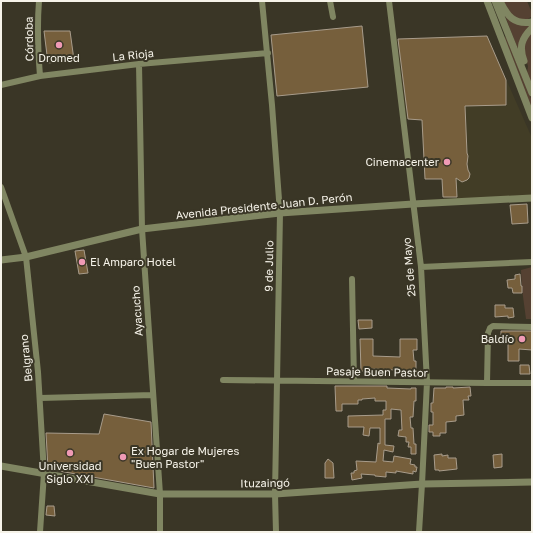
<svg xmlns="http://www.w3.org/2000/svg" width="533" height="533" font-family="'Golos Text',sans-serif">
<rect width="100%" height="100%" fill="#3a3626"/>
<path fill="#423d26" d="M 487,36 L 532,138 L 532,195 L 444,200 L 442,179 L 425,179 L 421,120 L 405,119 L 397,39 Z"/>
<path fill="#554132" d="M 503,1 L 527,1 L 532,13 L 532,16 L 527,20 C 513,21 510,12 503,1 Z
M 505,16 L 532,24 L 519,52 Z
M 532,33 L 532,86 L 527,73 L 528,66 L 523,52 L 524,40 Z
M 506,37 L 532,101 L 532,110 L 503,38 Z
M 532,267 L 532,319 L 526,319 L 522,289 L 521,270 Z"/>
<path fill="#765f3c" stroke="#a89c8b" d="M 362,26 L 368,87 L 277,96 L 271,35 Z
M 44,31 L 70,31 L 74,60 L 48,63 Z
M 487,36 L 506,80 L 506,105 L 465,106 L 467,153 L 468,156 L 467,164 L 468,170 L 470,174 L 469,178 L 467,180 L 462,182 L 456,178 L 457,197 L 443,197 L 442,179 L 425,179 L 422,120 L 408,119 L 398,39 Z
M 527,204 L 528,223 L 512,224 L 510,205 Z
M 84,250 L 88,273 L 79,274 L 75,251 Z
M 520,274 L 521,286 L 522,286 L 522,293 L 513,293 L 512,288 L 508,288 L 507,280 L 515,279 L 515,275 Z
M 495,305 L 505,305 L 505,308 L 513,308 L 514,317 L 508,318 L 508,316 L 495,317 Z
M 358,320 L 372,320 L 372,328 L 359,329 Z
M 501,331 L 532,331 L 532,350 L 519,349 L 519,361 L 508,361 L 508,342 L 504,342 L 504,339 L 501,339 Z
M 360,339 L 373,339 L 373,356 L 400,357 L 400,339 L 417,339 L 417,350 L 413,350 L 414,361 L 416,361 L 416,369 L 411,372 L 399,374 L 395,374 L 395,370 L 372,369 L 372,371 L 361,371 Z
M 520,365 L 529,365 L 530,374 L 520,374 Z
M 335,386 L 387,386 L 387,388 L 411,389 L 411,388 L 416,388 L 416,401 L 414,401 L 413,417 L 410,417 L 411,428 L 413,428 L 414,444 L 416,444 L 416,454 L 411,454 L 411,447 L 408,447 L 409,442 L 406,442 L 406,437 L 398,436 L 399,430 L 402,430 L 401,410 L 391,409 L 391,419 L 385,419 L 385,445 L 394,446 L 393,452 L 384,450 L 383,461 L 393,462 L 394,456 L 411,459 L 410,464 L 415,465 L 415,467 L 417,467 L 416,472 L 413,471 L 413,474 L 396,471 L 396,473 L 386,472 L 386,477 L 375,476 L 375,475 L 361,474 L 362,478 L 352,480 L 351,473 L 354,473 L 354,471 L 357,470 L 356,461 L 376,462 L 378,443 L 380,444 L 380,428 L 370,428 L 369,436 L 363,435 L 364,427 L 348,427 L 348,416 L 383,415 L 383,410 L 386,410 L 386,401 L 375,401 L 375,398 L 362,399 L 362,400 L 358,400 L 358,404 L 342,404 L 342,411 L 336,411 Z
M 446,387 L 453,387 L 453,388 L 470,387 L 471,396 L 468,396 L 469,400 L 463,400 L 464,415 L 456,416 L 456,421 L 446,422 L 446,433 L 440,433 L 440,436 L 433,436 L 433,432 L 429,432 L 429,425 L 433,425 L 433,412 L 431,412 L 431,403 L 433,403 L 434,388 L 446,388 Z
M 104,414 L 151,422 L 154,488 L 48,469 L 46,433 L 99,434 Z
M 442,454 L 442,456 L 448,455 L 448,458 L 456,458 L 457,469 L 439,471 L 439,470 L 435,470 L 434,455 Z
M 502,454 L 502,467 L 494,468 L 493,455 Z
M 328,459 L 333,463 L 334,478 L 325,478 L 325,463 Z
M 47,506 L 54,506 L 55,516 L 46,515 Z"/>
<g fill="none" stroke-linecap="round" stroke-linejoin="round">
<path stroke="#808662" stroke-width="6" d="M 39,1 C 37,26 38,51 40,76
M 262,1 L 272,105 L 280,213 L 275,494 L 276,532
M 330,1 L 333,17
M 389,1 L 421,267 L 427,382 L 422,484 L 419,532
M 139,64 L 142,229 L 160,494 L 160,532
M 1,85 L 40,76 L 139,64 L 268,53
M 1,187 L 26,257 L 38,372 L 44,473 L 40,532
M 421,267 L 532,262
M 352,279 L 354,381
M 223,380 L 487,383 L 532,383
M 487,383 L 488,333 L 490,328 L 493,326 L 532,327
M 40,398 L 153,395"/>
<path stroke="#808662" stroke-width="7" d="M 487,1 L 532,118
M 495,1 L 532,93
M 500,1 C 507,16 514,25 532,22
M 524,61 C 519,47 521,39 532,28
M 1,260 L 26,257 L 142,229 L 280,213 L 413,204 L 532,198
M 1,466 L 160,494 L 275,494 L 422,484 L 532,482"/>
</g>
<g fill="#f09ab5" stroke="#3a3626" stroke-width="1.5">
<circle cx="59" cy="45" r="4"/>
<circle cx="447" cy="162" r="4"/>
<circle cx="82" cy="262" r="4"/>
<circle cx="522" cy="339" r="4"/>
<circle cx="70" cy="453" r="4"/>
<circle cx="123" cy="457" r="4"/>
</g>
<g text-anchor="middle" stroke-width="4" stroke-linejoin="round" paint-order="stroke">
<g font-size="11" fill="#f6f3e9" stroke="#3a3626">
<text transform="translate(29 39) rotate(-91)" y="4">Córdoba</text>
<text transform="translate(133 55) rotate(-6)" y="4">La Rioja</text>
<text transform="translate(264 206) rotate(-6)" y="4">Avenida Presidente Juan D. Perón</text>
<text transform="translate(269 266) rotate(-89)" y="4">9 de Julio</text>
<text transform="translate(409 267) rotate(-95)" y="4">25 de Mayo</text>
<text transform="translate(137 311) rotate(-94)" y="4">Ayacucho</text>
<text transform="translate(26 358) rotate(-96)" y="4">Belgrano</text>
<text transform="translate(377 372) rotate(1)" y="4">Pasaje Buen Pastor</text>
<text transform="translate(265 483) rotate(-1)" y="4">Ituzaingó</text>
</g>
<g font-size="11" fill="#f6f3e9" stroke="#3a3626">
<text x="59" y="62">Dromed</text>
<text x="439" y="166" text-anchor="end">Cinemacenter</text>
<text x="90" y="266" text-anchor="start">El Amparo Hotel</text>
<text x="514" y="343" text-anchor="end">Baldío</text>
<text x="131" y="455" text-anchor="start">Ex Hogar de Mujeres<tspan x="131" dy="13">"Buen Pastor"</tspan></text>
<text x="70" y="470">Universidad<tspan x="70" dy="13">Siglo XXI</tspan></text>
</g>
</g>
<rect width="533" height="533" fill="none" stroke="#f6f3e9" stroke-width="4"/>
</svg>
